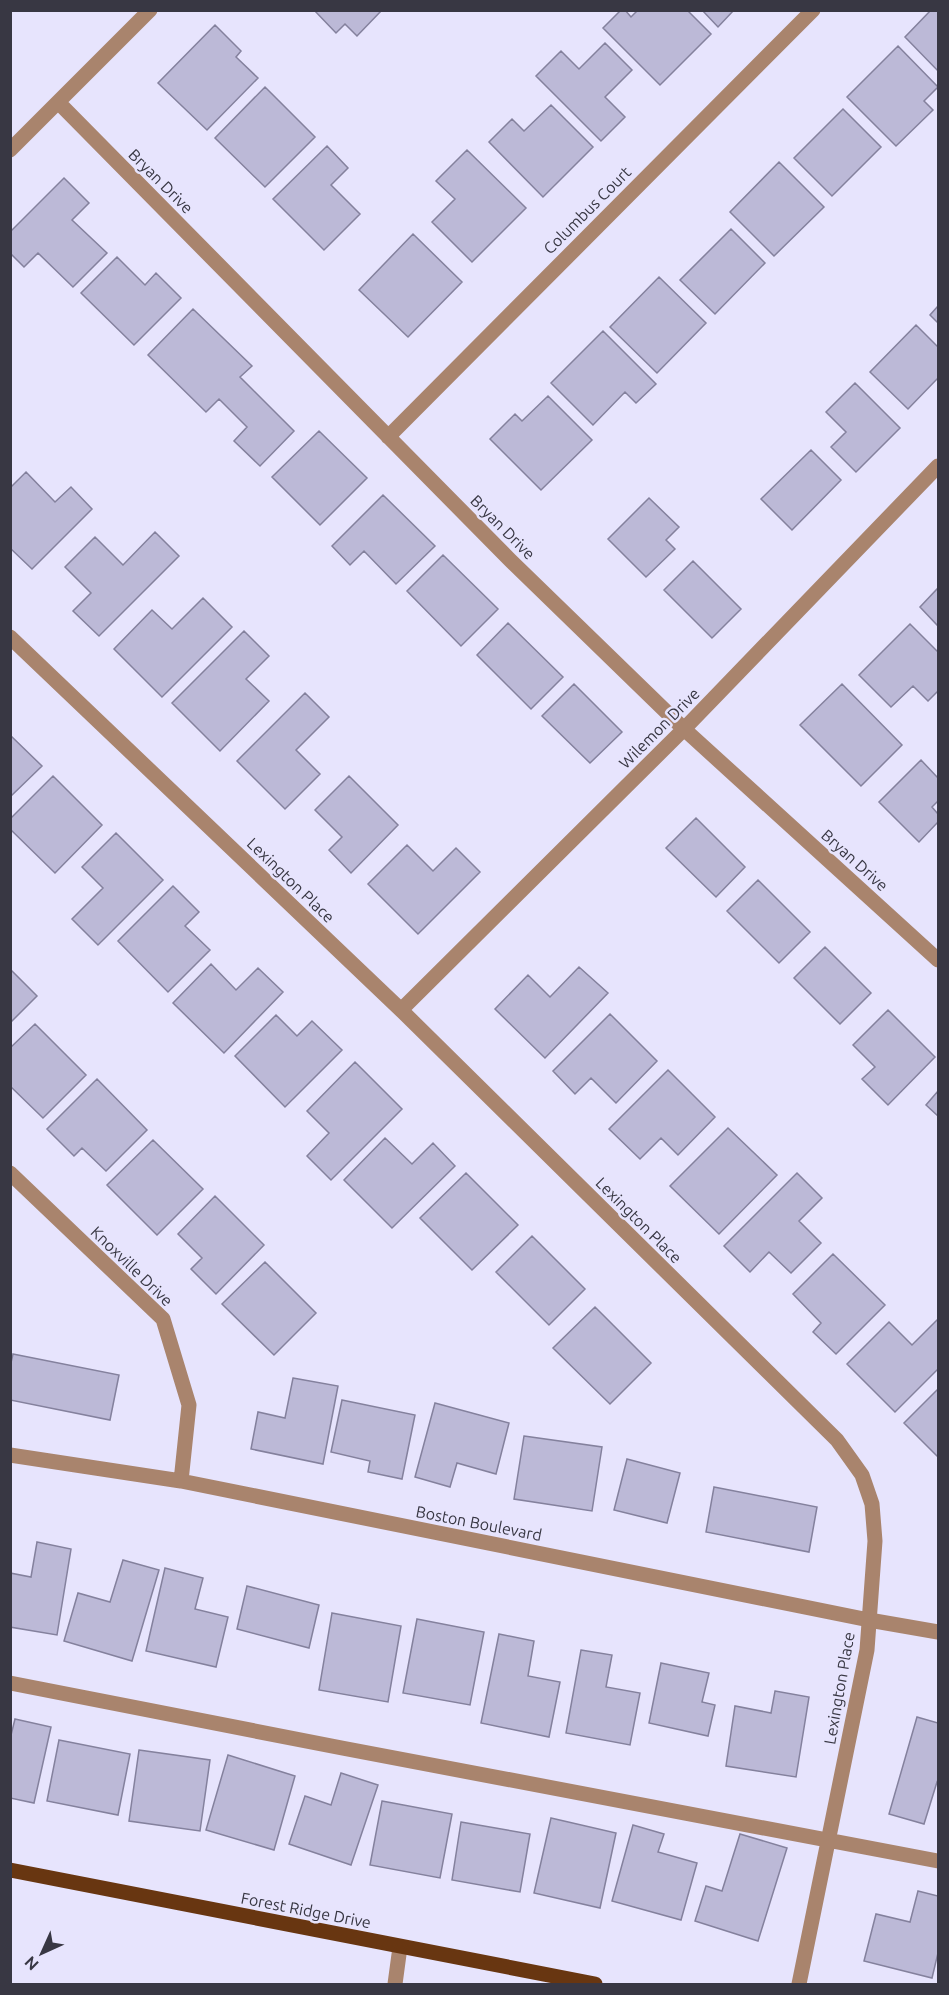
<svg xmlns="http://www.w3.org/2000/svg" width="949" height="1995" font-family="Ubuntu,sans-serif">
<rect width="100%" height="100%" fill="#e7e4fd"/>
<path fill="#bcb9d7" stroke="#84819d" stroke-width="1.5" d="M 314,10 L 382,10 L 357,36 L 345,24 L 336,33 Z
M 621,10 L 625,10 L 631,17 L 638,10 L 687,10 L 711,34 L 660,85 L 603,28 Z
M 702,10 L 734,10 L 718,27 Z
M 931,10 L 938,10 L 938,71 L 905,37 Z
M 215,25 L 241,51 L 236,57 L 258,78 L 207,130 L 158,83 Z
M 605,43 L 632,70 L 605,97 L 625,117 L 601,141 L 536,76 L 561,51 L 579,69 Z
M 898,46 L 938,87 L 924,101 L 933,110 L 896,146 L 847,97 Z
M 265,87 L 315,137 L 265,187 L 215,138 Z
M 551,105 L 593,147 L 543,197 L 489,142 L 512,119 L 524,131 Z
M 843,109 L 881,147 L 832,196 L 794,158 Z
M 327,146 L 348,168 L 331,185 L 360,214 L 324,250 L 273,199 Z
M 467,150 L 526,208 L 472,262 L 432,222 L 455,199 L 436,181 Z
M 779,162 L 824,207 L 774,256 L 730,212 Z
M 64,178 L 89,203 L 72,220 L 107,253 L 73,287 L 38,253 L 24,267 L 10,253 L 10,232 Z
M 731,229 L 765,263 L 715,314 L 680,280 Z
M 413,234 L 462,282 L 408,337 L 359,290 Z
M 117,257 L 145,285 L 156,273 L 181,298 L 134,345 L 81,293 Z
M 659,277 L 706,323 L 657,373 L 610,327 Z
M 938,306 L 938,323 L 930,315 Z
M 193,309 L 252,366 L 240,377 L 294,431 L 260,466 L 234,441 L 247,427 L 219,399 L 206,412 L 148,355 Z
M 916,325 L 938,347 L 938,378 L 908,409 L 870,372 Z
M 603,331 L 656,384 L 636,403 L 625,392 L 593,425 L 551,383 Z
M 855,383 L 900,428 L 856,472 L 831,447 L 846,432 L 826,412 Z
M 548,396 L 592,440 L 541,490 L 490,439 L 515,414 L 522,421 Z
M 319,431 L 367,478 L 320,525 L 272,477 Z
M 811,450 L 841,480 L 792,530 L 761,499 Z
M 26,472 L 55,502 L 71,487 L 92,509 L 32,569 L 10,548 L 10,488 Z
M 383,495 L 435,546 L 396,584 L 364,551 L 350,565 L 332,546 Z
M 649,498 L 679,527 L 666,540 L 675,549 L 646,577 L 608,539 Z
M 155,532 L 179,556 L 99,636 L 73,611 L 91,593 L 65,567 L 95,537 L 123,565 Z
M 443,555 L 498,609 L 461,646 L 407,591 Z
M 693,561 L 741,609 L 712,638 L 664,590 Z
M 938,588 L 938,626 L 920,607 Z
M 203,598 L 232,627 L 162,697 L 114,649 L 152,610 L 172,629 Z
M 508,623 L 563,677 L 531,709 L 477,655 Z
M 910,624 L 938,652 L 938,691 L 928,701 L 913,686 L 891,707 L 859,675 Z
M 244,631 L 269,656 L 246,679 L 269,701 L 220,751 L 172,703 Z
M 574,684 L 622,732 L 590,763 L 542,716 Z
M 842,684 L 902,745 L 861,786 L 800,725 Z
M 305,693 L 329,717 L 296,750 L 320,774 L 285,809 L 237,761 Z
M 10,735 L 42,766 L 10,797 Z
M 921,760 L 938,778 L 938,801 L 932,807 L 938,814 L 938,822 L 919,842 L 879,802 Z
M 53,776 L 102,825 L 55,873 L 10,829 L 10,819 Z
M 349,776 L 398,825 L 351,873 L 329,850 L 342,837 L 315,810 Z
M 696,818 L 745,867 L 716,897 L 666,848 Z
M 116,833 L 163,880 L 98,945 L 72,919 L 103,888 L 82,867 Z
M 407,845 L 433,871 L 456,848 L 480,872 L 418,934 L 368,884 Z
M 758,880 L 810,932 L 779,963 L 727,911 Z
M 173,886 L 199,912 L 185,926 L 210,950 L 168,992 L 118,941 Z
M 825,947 L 871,993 L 840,1024 L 794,978 Z
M 211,964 L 236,990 L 258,968 L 283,992 L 224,1053 L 173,1003 Z
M 579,967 L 608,993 L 545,1058 L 495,1009 L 528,975 L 550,997 Z
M 10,969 L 37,996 L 10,1023 Z
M 888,1010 L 935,1057 L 888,1105 L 862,1079 L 875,1067 L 853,1045 Z
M 610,1014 L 657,1061 L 616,1103 L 591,1078 L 575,1094 L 553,1071 Z
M 276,1015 L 297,1036 L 312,1021 L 342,1050 L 285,1107 L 235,1056 Z
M 35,1024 L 86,1075 L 43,1118 L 10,1086 L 10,1048 Z
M 355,1062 L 402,1109 L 331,1180 L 307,1156 L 329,1133 L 307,1111 Z
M 668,1070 L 715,1117 L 678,1155 L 661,1138 L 640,1159 L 609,1129 Z
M 97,1079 L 147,1130 L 106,1171 L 82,1148 L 74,1156 L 47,1129 Z
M 938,1091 L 938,1116 L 926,1105 Z
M 728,1128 L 777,1175 L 719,1234 L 670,1186 Z
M 385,1138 L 412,1164 L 433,1143 L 455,1166 L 392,1228 L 344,1180 Z
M 153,1140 L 203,1189 L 157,1235 L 107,1185 Z
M 466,1173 L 518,1225 L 472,1270 L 420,1218 Z
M 797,1173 L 822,1198 L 799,1221 L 821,1243 L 791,1273 L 769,1252 L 750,1272 L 724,1246 Z
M 215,1196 L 264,1245 L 216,1294 L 191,1269 L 202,1258 L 178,1234 Z
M 532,1236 L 585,1289 L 549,1325 L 496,1272 Z
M 833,1254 L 885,1305 L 836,1354 L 813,1332 L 821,1323 L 793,1294 Z
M 265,1262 L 316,1313 L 274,1355 L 222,1304 Z
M 595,1307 L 651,1363 L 610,1404 L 553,1348 Z
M 938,1319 L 938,1369 L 895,1412 L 847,1364 L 889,1322 L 912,1345 Z
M 13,1354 L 119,1375 L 110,1420 L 10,1400 L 10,1367 Z
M 293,1378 L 338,1386 L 323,1464 L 251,1449 L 258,1412 L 285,1418 Z
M 938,1389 L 938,1457 L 904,1423 Z
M 342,1400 L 415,1415 L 402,1479 L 368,1472 L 370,1461 L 331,1452 Z
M 435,1403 L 509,1423 L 496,1474 L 457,1463 L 450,1487 L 415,1477 Z
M 524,1436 L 602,1447 L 592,1511 L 514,1499 Z
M 627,1459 L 680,1473 L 667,1523 L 614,1510 Z
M 714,1487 L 817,1507 L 809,1552 L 706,1532 Z
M 37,1542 L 71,1549 L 57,1635 L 10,1627 L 10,1573 L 31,1577 Z
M 123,1560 L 159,1570 L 132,1661 L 64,1641 L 78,1593 L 110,1602 Z
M 165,1568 L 203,1578 L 195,1609 L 228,1617 L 216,1667 L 146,1651 Z
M 247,1586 L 319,1605 L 309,1648 L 237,1629 Z
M 332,1613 L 401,1626 L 388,1702 L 319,1690 Z
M 417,1619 L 484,1632 L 470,1705 L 403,1693 Z
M 499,1634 L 534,1641 L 528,1676 L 560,1682 L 549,1737 L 481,1723 Z
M 581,1650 L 612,1655 L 606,1687 L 640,1693 L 630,1745 L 566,1733 Z
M 661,1663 L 709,1673 L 702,1702 L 715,1705 L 708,1736 L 649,1723 Z
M 775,1691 L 809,1697 L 796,1777 L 726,1766 L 735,1706 L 771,1713 Z
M 917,1717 L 938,1723 L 938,1783 L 937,1782 L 924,1824 L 889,1814 Z
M 15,1719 L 51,1727 L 34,1803 L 10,1798 L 10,1739 Z
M 59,1740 L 130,1754 L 118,1815 L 47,1801 Z
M 139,1750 L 210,1760 L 200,1831 L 129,1821 Z
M 228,1755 L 295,1776 L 274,1850 L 206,1830 Z
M 341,1773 L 378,1785 L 351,1865 L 289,1844 L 305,1796 L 331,1805 Z
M 382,1801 L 452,1814 L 440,1878 L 370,1865 Z
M 551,1818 L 616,1833 L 600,1908 L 534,1893 Z
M 461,1822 L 530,1834 L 520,1892 L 452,1880 Z
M 633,1825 L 664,1834 L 658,1852 L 697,1863 L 681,1920 L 612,1901 Z
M 740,1834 L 787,1848 L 758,1941 L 695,1921 L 706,1886 L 722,1891 Z
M 918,1891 L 938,1896 L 938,1953 L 932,1978 L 864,1961 L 876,1914 L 910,1922 Z"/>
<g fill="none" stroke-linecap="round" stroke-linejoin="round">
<path stroke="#a9846d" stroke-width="15" d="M 58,102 L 510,560 L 684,729 L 938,960
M 10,150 L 150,10
M 388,437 L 813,10
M 10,637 L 401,1010 L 837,1440 L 862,1475 L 872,1504 L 875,1541 L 867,1650 L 799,1984
M 401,1010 L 684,729 L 938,466
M 10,1173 L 163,1319 L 189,1405 L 181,1481
M 10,1455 L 181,1481 L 869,1620 L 938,1632
M 10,1683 L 342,1748 L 938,1861
M 395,1984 L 400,1947"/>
<path stroke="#683611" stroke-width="15" d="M 10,1870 L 595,1984"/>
</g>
<g text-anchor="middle" stroke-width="5" stroke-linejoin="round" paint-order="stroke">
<g font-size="16" fill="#383743" stroke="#e7e4fd">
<text transform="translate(161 181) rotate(45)" y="6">Bryan Drive</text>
<text transform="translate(587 210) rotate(-45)" y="6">Columbus Court</text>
<text transform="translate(503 527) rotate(45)" y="6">Bryan Drive</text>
<text transform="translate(659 728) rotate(-45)" y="6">Wilemon Drive</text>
<text transform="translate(855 860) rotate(42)" y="6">Bryan Drive</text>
<text transform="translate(291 880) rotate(44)" y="6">Lexington Place</text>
<text transform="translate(639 1220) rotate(45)" y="6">Lexington Place</text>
<text transform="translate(132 1266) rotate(44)" y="6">Knoxville Drive</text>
<text transform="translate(479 1523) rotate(11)" y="6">Boston Boulevard</text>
<text transform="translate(839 1688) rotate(-80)" y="6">Lexington Place</text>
<text transform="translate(306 1910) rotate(11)" y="6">Forest Ridge Drive</text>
</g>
</g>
<rect width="949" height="1995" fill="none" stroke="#383743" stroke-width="24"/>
<g transform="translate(42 1953) rotate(225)" stroke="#e7e4fd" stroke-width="4.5" paint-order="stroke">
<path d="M0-4.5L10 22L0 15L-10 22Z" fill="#383743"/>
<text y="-9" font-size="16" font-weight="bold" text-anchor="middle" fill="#383743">N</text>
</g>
</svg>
